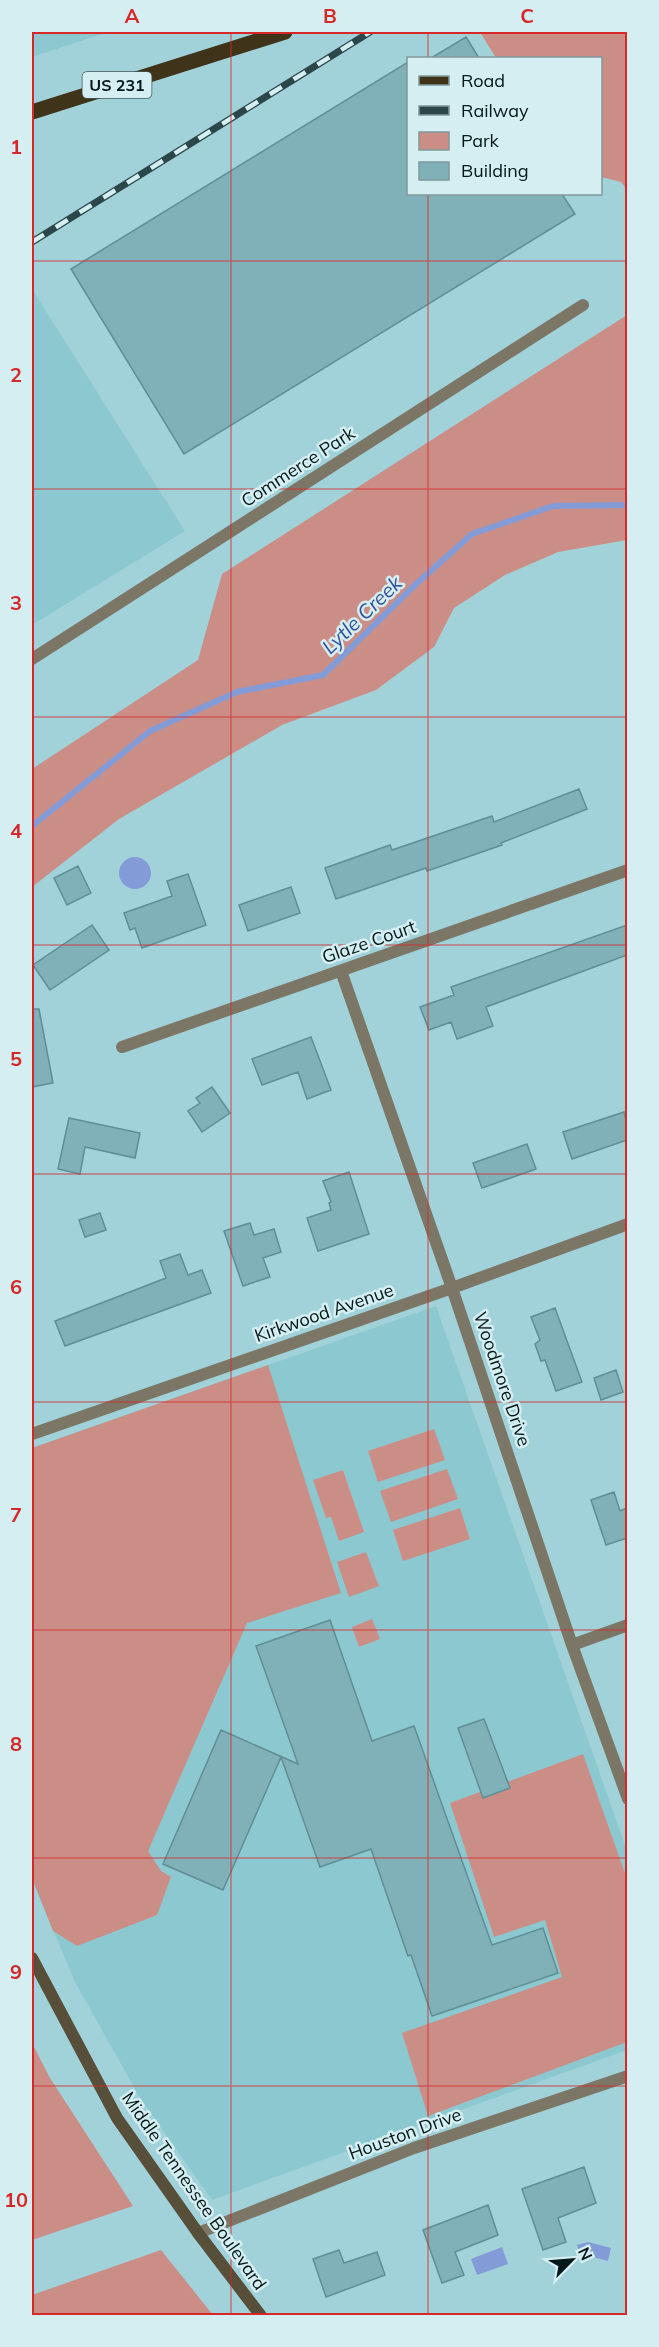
<svg xmlns="http://www.w3.org/2000/svg" width="659" height="2347" font-family="Mulish,sans-serif">
<rect width="100%" height="100%" fill="#a1d2d9"/>
<path fill="#8cc8d0" d="M 32,32 L 108,32 L 32,57 Z
M 32,289 L 185,531 L 32,625 Z
M 436,1306 L 627,1851 L 627,2050 L 212,2200 L 140,2098 L 75,1982 L 32,1880 L 32,1448 Z"/>
<path fill="#cb8e87" d="M 480,32 L 627,32 L 627,190 L 621,182 L 601,177 L 600,58 L 496,58 Z
M 627,315 L 627,540 L 558,552 L 505,575 L 454,608 L 434,647 L 376,690 L 282,725 L 119,819 L 32,887 L 32,769 L 198,660 L 222,574 Z
M 268,1365 L 341,1593 L 247,1623 L 148,1851 L 161,1871 L 171,1877 L 157,1915 L 77,1946 L 53,1931 L 32,1878 L 32,1448 Z
M 434,1429 L 445,1460 L 378,1482 L 368,1451 Z
M 447,1469 L 458,1499 L 391,1522 L 380,1491 Z
M 343,1470 L 364,1532 L 339,1541 L 331,1517 L 326,1518 L 313,1480 Z
M 460,1508 L 470,1539 L 403,1561 L 393,1530 Z
M 366,1552 L 379,1586 L 349,1597 L 337,1562 Z
M 372,1619 L 380,1639 L 359,1647 L 352,1627 Z
M 583,1754 L 627,1879 L 627,2042 L 428,2116 L 402,2033 L 562,1977 L 545,1920 L 494,1937 L 450,1803 Z
M 32,2043 L 50,2078 L 133,2206 L 32,2240 Z
M 161,2250 L 213,2315 L 32,2315 L 32,2295 Z"/>
<path fill="#839cd8" d="M119 873a16 16 0 1 1 32 0a16 16 0 1 1-32 0Z
M 588,2242 L 611,2248 L 608,2261 L 589,2256 L 581,2258 L 577,2245 Z
M 502,2247 L 508,2264 L 477,2275 L 471,2259 Z"/>
<g fill="none" stroke-linecap="round" stroke-linejoin="round">
<path stroke="#839cd8" stroke-width="6" d="M 32,826 L 150,731 L 237,692 L 323,675 L 416,584 L 472,534 L 553,506 L 628,505"/>
</g>
<path fill="#81b1b8" stroke="#5f8e94" stroke-width="1.5" d="M 466,37 L 479,58 L 431,58 Z
M 408,62 L 408,194 L 562,194 L 575,214 L 184,454 L 71,269 Z
M 579,789 L 587,809 L 501,843 L 502,845 L 427,871 L 426,868 L 336,899 L 325,868 L 390,845 L 392,850 L 492,816 L 494,822 Z
M 78,866 L 91,893 L 67,905 L 54,878 Z
M 188,874 L 206,925 L 142,948 L 135,928 L 130,930 L 124,913 L 172,896 L 167,881 Z
M 291,887 L 300,913 L 248,931 L 239,905 Z
M 92,925 L 109,950 L 50,990 L 33,965 Z
M 627,925 L 627,955 L 486,1007 L 493,1026 L 457,1039 L 451,1022 L 429,1030 L 420,1007 L 454,995 L 451,987 Z
M 32,1009 L 39,1009 L 53,1083 L 32,1087 Z
M 311,1037 L 331,1090 L 307,1099 L 298,1072 L 262,1085 L 252,1059 Z
M 212,1087 L 230,1113 L 202,1132 L 188,1111 L 200,1103 L 196,1098 Z
M 624,1112 L 627,1123 L 627,1140 L 572,1159 L 563,1132 Z
M 69,1118 L 140,1133 L 135,1158 L 85,1147 L 80,1174 L 58,1169 Z
M 527,1144 L 536,1169 L 482,1188 L 473,1163 Z
M 349,1172 L 369,1234 L 318,1251 L 307,1218 L 331,1210 L 329,1203 L 331,1202 L 323,1181 Z
M 100,1213 L 106,1230 L 85,1237 L 79,1220 Z
M 250,1223 L 254,1235 L 274,1229 L 281,1252 L 263,1258 L 270,1277 L 243,1286 L 224,1231 Z
M 180,1254 L 188,1275 L 202,1270 L 211,1293 L 65,1346 L 55,1321 L 166,1278 L 160,1261 Z
M 555,1308 L 582,1382 L 556,1391 L 545,1360 L 541,1361 L 535,1344 L 540,1340 L 531,1317 Z
M 616,1370 L 623,1392 L 601,1400 L 594,1378 Z
M 614,1492 L 620,1511 L 627,1508 L 627,1538 L 606,1545 L 591,1500 Z
M 330,1620 L 372,1741 L 414,1726 L 492,1945 L 543,1928 L 558,1973 L 432,2016 L 411,1955 L 408,1956 L 371,1849 L 320,1867 L 281,1757 L 223,1890 L 163,1864 L 221,1730 L 298,1764 L 256,1646 Z
M 484,1719 L 510,1788 L 483,1798 L 458,1728 Z
M 584,2167 L 596,2203 L 558,2218 L 566,2242 L 543,2250 L 522,2189 Z
M 488,2205 L 498,2235 L 455,2252 L 464,2275 L 442,2283 L 423,2230 Z
M 339,2250 L 344,2263 L 377,2252 L 385,2275 L 326,2297 L 313,2259 Z"/>
<g fill="none" stroke-linecap="round" stroke-linejoin="round">
<path stroke="#7c7667" stroke-width="12" d="M 32,659 L 583,305
M 341,971 L 452,1288 L 572,1645 L 628,1799
M 122,1047 L 628,870
M 32,1434 L 452,1288 L 628,1224
M 572,1645 L 628,1625
M 198,2233 L 414,2148 L 628,2076"/>
<path stroke="#584f3a" stroke-width="12" d="M 32,1958 L 117,2118 L 198,2233 L 261,2316"/>
<path stroke="#3f341a" stroke-width="15" d="M 32,112 L 285,32"/>
<g stroke="#2c474a" stroke-width="7">
<path id="rail" d="M 32,242 L 370,32"/>
</g>
<use href="#rail" stroke="#d5eef1" stroke-width="4.5" stroke-dasharray="14" stroke-linecap="butt"/>
</g>
<path fill="none" stroke="#d62828" stroke-width="1.5" stroke-opacity="0.55" d="M 231,32 L 231,2316M 428,32 L 428,58M 428,194 L 428,2316M 32,261 L 628,261M 32,489 L 628,489M 32,717 L 628,717M 32,945 L 628,945M 32,1174 L 628,1174M 32,1402 L 628,1402M 32,1630 L 628,1630M 32,1858 L 628,1858M 32,2086 L 628,2086"/>
<g text-anchor="middle" stroke-width="5" stroke-linejoin="round" paint-order="stroke">
<rect fill="#d5eef1" stroke="#43585a" stroke-width="1.5" x="82.5" y="72" width="69" height="26" rx="4.5"/>
<g font-size="16" font-weight="bold" fill="#041719">
<text x="117" y="91">US 231</text>
</g>
<g font-size="18" fill="#041719" stroke="#d5eef1">
<text transform="translate(298 467) rotate(-33)" y="6">Commerce Park</text>
<text transform="translate(369 942) rotate(-19)" y="6">Glaze Court</text>
<text transform="translate(324 1313) rotate(-19)" y="6">Kirkwood Avenue</text>
<text transform="translate(502 1379) rotate(71)" y="6">Woodmore Drive</text>
<text transform="translate(405 2134) rotate(-20)" y="6">Houston Drive</text>
<text transform="translate(194 2191) rotate(55)" y="6">Middle Tennessee Boulevard</text>
</g>
<g font-size="20" font-style="italic" fill="#354f98" stroke="#d5eef1">
<text transform="translate(362 615) rotate(-44)" y="7">Lytle Creek</text>
</g>
</g>
<rect width="659" height="2347" fill="none" stroke="#d5eef1" stroke-width="66"/>
<rect x="407" y="57" width="195" height="138" fill="#d5eef1" stroke="#81989b" stroke-width="1.5"/>
<rect x="419" y="76" width="30" height="9" fill="#3f341a" stroke="#81989b" stroke-width="1.5"/>
<text x="461" y="87" font-size="18" fill="#041719">Road</text>
<rect x="419" y="106" width="30" height="9" fill="#2c474a" stroke="#81989b" stroke-width="1.5"/>
<text x="461" y="117" font-size="18" fill="#041719">Railway</text>
<rect x="419" y="132" width="30" height="18" fill="#cb8e87" stroke="#81989b" stroke-width="1.5"/>
<text x="461" y="147" font-size="18" fill="#041719">Park</text>
<rect x="419" y="162" width="30" height="18" fill="#81b1b8" stroke="#81989b" stroke-width="1.5"/>
<text x="461" y="177" font-size="18" fill="#041719">Building</text>
<g transform="translate(572 2260) rotate(65)" stroke="#d5eef1" stroke-width="4.5" paint-order="stroke">
<path d="M0-4.5L10 22L0 15L-10 22Z" fill="#041719"/>
<text y="-9" font-size="16" font-weight="bold" text-anchor="middle" fill="#041719">N</text>
</g>
<rect x="33" y="33" width="593" height="2281" fill="none" stroke="#d62828" stroke-width="2"/>
<g font-size="20" text-anchor="middle" font-weight="bold" fill="#d62828">
<text x="132" y="23">A</text>
<text x="330" y="23">B</text>
<text x="527" y="23">C</text>
<text x="16" y="154">1</text>
<text x="16" y="382">2</text>
<text x="16" y="610">3</text>
<text x="16" y="838">4</text>
<text x="16" y="1066">5</text>
<text x="16" y="1294">6</text>
<text x="16" y="1522">7</text>
<text x="16" y="1751">8</text>
<text x="16" y="1979">9</text>
<text x="16" y="2207">10</text>
</g>
</svg>
